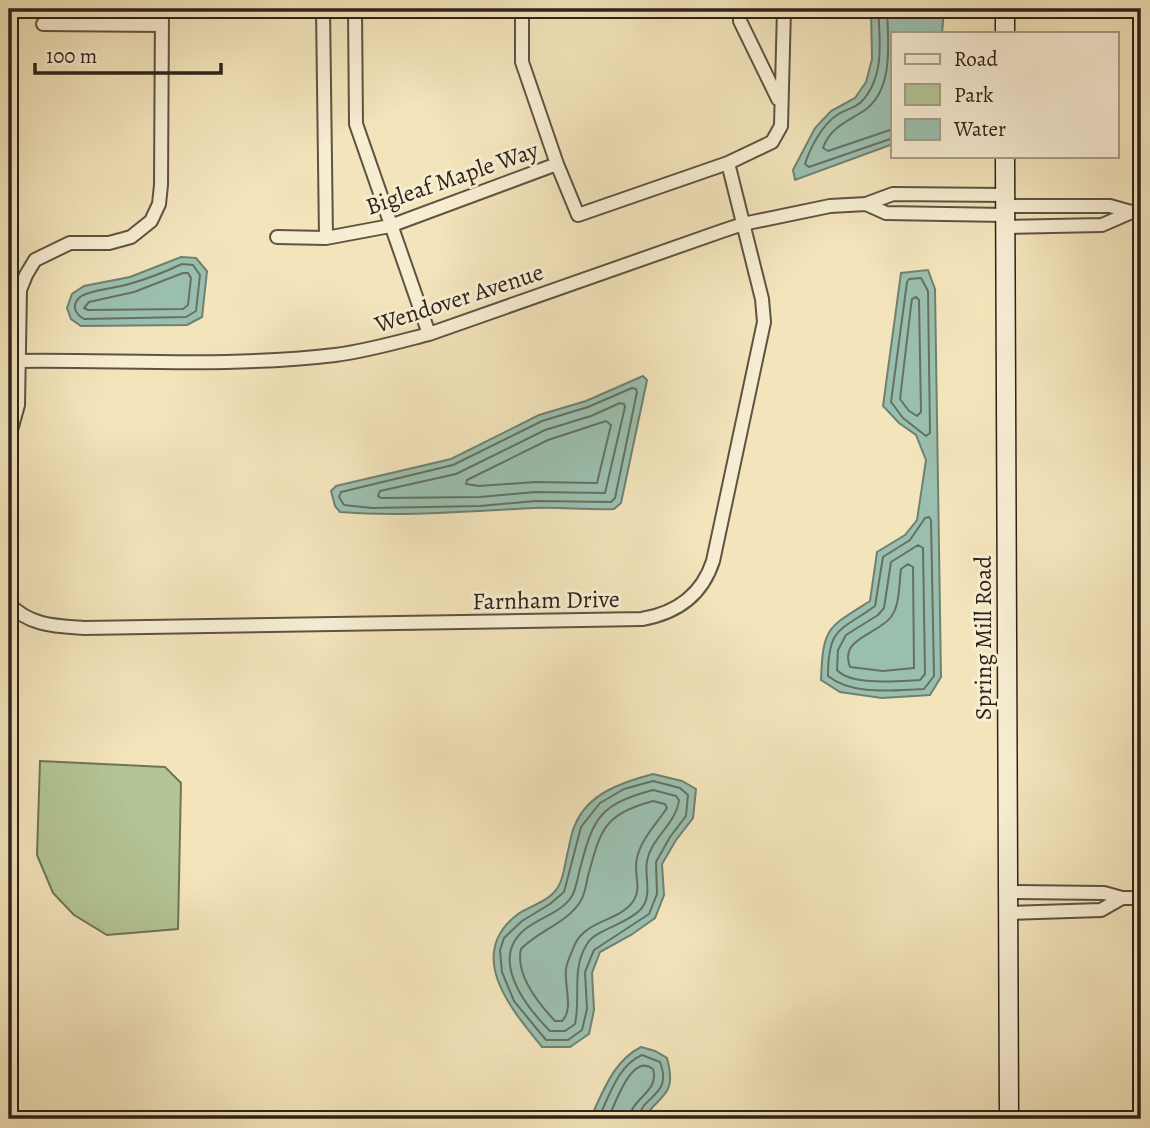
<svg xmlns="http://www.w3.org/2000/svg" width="1150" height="1128" font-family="Alegreya,serif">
<rect width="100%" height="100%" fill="#f3e4bb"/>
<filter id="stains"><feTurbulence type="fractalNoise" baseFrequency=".00286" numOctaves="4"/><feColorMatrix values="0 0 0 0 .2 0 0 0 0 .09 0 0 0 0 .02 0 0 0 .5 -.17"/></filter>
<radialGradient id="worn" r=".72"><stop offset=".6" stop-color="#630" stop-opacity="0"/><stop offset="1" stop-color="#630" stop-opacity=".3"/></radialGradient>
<path fill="#b4c595" stroke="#717456" stroke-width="2" d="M 40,761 L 165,767 L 181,783 L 178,929 L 107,935 L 74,915 L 53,893 L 37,855 Z"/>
<path fill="#9bbfae" stroke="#6f8172" stroke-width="2" d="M 871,9 L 944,9 L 942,33 L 893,33 L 893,144 L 795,180 L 793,170 L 815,128 L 831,111 L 855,98 L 866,82 L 872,59 Z
M 181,257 L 196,258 L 207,271 L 202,317 L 187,325 L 81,326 L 71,319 L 67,308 L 72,294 L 84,286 L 130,277 Z
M 928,270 L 935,289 L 941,677 L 930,695 L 882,698 L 840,692 L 821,680 C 823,627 827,628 870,601 L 877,552 L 905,535 L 917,520 L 926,460 L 916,435 L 899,423 L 883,406 L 901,273 Z
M 643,376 L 647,380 L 621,503 L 614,509 C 587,510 560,507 534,508 C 469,511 404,517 340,512 L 335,506 L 331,491 L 336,486 L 451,459 L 539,415 L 586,401 Z
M 653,774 L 682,781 L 696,789 L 693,818 L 676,840 L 662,864 L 664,895 L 655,918 L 631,935 L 600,952 L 592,973 L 594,1010 L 589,1034 L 570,1047 L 542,1047 C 512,1010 464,955 518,914 C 530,906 550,901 558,887 C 564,878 565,862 568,851 C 570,843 571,833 575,825 C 588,793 623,782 653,774 Z
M 641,1047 L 655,1051 L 667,1058 C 677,1096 662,1092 643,1119 L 590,1119 C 603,1092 613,1061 641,1047 Z"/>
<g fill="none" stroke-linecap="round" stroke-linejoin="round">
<path stroke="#647163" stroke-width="2" d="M 878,9 C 880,39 885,78 861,102 C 855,108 844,110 837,115 C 822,125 810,148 805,164 L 809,167 L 893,138
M 887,9 C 888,41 895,92 862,112 C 846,122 830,128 823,148 L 828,151 L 893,129
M 182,264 L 193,265 L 200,275 L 196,311 L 186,317 L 84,319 C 75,314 71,305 80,297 C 88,290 117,288 129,284 C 147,279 165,272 182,264 Z
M 183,273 L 188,273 L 191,278 L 188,305 L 183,309 L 88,310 L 84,308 L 89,302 L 134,292 Z
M 921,278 L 928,291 L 930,433 L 926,436 L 903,418 L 891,402 L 907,282 L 909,279 Z
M 916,297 L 919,300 L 921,412 L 917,416 L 909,411 L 900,399 L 911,306 L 912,299 Z
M 632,388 L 636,389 L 637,392 L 615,498 L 611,502 L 536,501 L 480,506 L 372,508 L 344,505 L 339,497 L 341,492 L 453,465 L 542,421 L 588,407 Z
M 620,403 L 624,404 L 625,407 L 605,493 L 536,492 L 480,497 L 381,498 L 378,496 L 380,491 L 456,474 L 545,430 L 591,416 Z
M 606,421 L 611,425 L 597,483 L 536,482 L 479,486 L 466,484 L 467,480 L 548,440 Z
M 925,518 L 929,517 L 931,520 L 934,676 L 924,689 C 894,690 853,696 828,676 C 828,626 841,631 875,606 L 883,557 L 910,540 Z
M 918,545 L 923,548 L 925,674 L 920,680 C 899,681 851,686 837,670 L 838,650 L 846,635 L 878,615 L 884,608 L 891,562 Z
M 908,564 L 913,567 L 914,668 L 883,671 L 850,667 C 839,638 877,635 891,617 C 900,605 899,584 901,569 Z
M 653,781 L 680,788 L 688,795 L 686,816 L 670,837 L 656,862 L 657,894 L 649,914 L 594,950 L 585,972 L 587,1009 L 582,1030 L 568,1040 L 546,1040 L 514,1001 L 502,972 L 500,950 L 504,938 L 522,921 L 550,904 L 564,892 L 581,827 L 600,803 L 624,789 Z
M 653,790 L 676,796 L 679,800 C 676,824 651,838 647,861 C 644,877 653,895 641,909 C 628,924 596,929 587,944 C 571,969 581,997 575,1024 L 565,1031 L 550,1031 C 524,1005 487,956 528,927 C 542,917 563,911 572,896 C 577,887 578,874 581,865 C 594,815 602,804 653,790 Z
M 653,801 L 665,804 L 667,808 C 657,823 641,839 637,858 C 633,871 642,887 634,900 C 621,921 586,920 575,944 C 572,952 567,961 566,969 C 564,985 574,1010 562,1021 L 555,1021 C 538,1003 515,975 521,949 C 538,931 567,923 580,902 C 585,895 586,885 588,876 C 601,829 603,815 653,801 Z
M 598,1119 C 609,1097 618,1065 642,1055 L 660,1062 C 673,1097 642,1094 638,1119
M 608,1119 C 615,1104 632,1052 653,1069 C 660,1092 631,1098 629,1119"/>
<g stroke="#5f5341" stroke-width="16">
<path id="street" d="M 323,9 L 326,238
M 355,9 L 356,124 L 429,334
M 522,9 L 522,62 L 557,164 L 578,215 L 728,163 L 772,142 L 781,126 L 784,9
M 740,9 L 740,21 L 778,99
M 43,24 L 162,25
M 866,204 L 893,194 L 1005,195
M 1005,206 L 1110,206 L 1131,212
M 1005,227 L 1102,225 L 1141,208
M 277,237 L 326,238 L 390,226 L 557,164
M 9,361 C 117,359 227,368 335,355 C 367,351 398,342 429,334 L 722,231 L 743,224 L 830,206 L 866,204 L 886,213 L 1005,215
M 9,437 L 18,405 L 20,290 L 26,275 L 35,260 L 70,243 L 109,243 L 131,237 L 151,221 L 159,204 L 161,185 L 162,9
M 9,604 C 30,626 56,626 84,628 L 642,619 C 677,613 702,595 713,561 L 764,322 L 762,299 L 728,163
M 1007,892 L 1104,893 L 1122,898 L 1141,898
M 1007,913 L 1101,910 L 1122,898"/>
</g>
<g stroke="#2e2318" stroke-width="21">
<path id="secondary" d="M 1005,9 L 1005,33
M 1005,156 L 1009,1119"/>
</g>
<use href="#street" stroke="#f7edd3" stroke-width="12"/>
<use href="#secondary" stroke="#f7edd3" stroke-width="18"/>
</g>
<g text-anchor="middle" stroke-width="6" stroke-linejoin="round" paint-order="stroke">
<g font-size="24" fill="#2e2318" stroke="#f7edd3">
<text transform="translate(452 178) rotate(-19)" y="8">Bigleaf Maple Way</text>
<text transform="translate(459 298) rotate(-18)" y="8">Wendover Avenue</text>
<text transform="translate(546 600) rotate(-1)" y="8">Farnham Drive</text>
<text transform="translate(983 638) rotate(-90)" y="8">Spring Mill Road</text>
</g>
</g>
<rect width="1150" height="1128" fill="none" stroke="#f3e4bb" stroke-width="35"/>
<rect x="10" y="10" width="1129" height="1107" fill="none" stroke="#2e2318" stroke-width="3.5"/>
<rect x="18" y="18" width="1115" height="1093" fill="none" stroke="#2e2318" stroke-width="2"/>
<rect x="891" y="32" width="228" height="126" fill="#f7edd3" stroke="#a79c88" stroke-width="2"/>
<rect x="905" y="54" width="35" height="10" fill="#f7edd3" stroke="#a79c88" stroke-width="2"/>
<text x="954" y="66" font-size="21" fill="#2e2318">Road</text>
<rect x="905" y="84" width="35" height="21" fill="#b4c595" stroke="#a79c88" stroke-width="2"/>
<text x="954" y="102" font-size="21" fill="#2e2318">Park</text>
<rect x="905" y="119" width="35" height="21" fill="#9bbfae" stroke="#a79c88" stroke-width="2"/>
<text x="954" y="136" font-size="21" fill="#2e2318">Water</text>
<path d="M35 63v10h186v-10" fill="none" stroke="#2e2318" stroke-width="3.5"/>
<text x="46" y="63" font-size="21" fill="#2e2318" stroke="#f7edd3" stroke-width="5" paint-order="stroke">100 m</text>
<rect width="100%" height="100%" filter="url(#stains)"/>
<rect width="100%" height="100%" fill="url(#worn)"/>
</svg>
